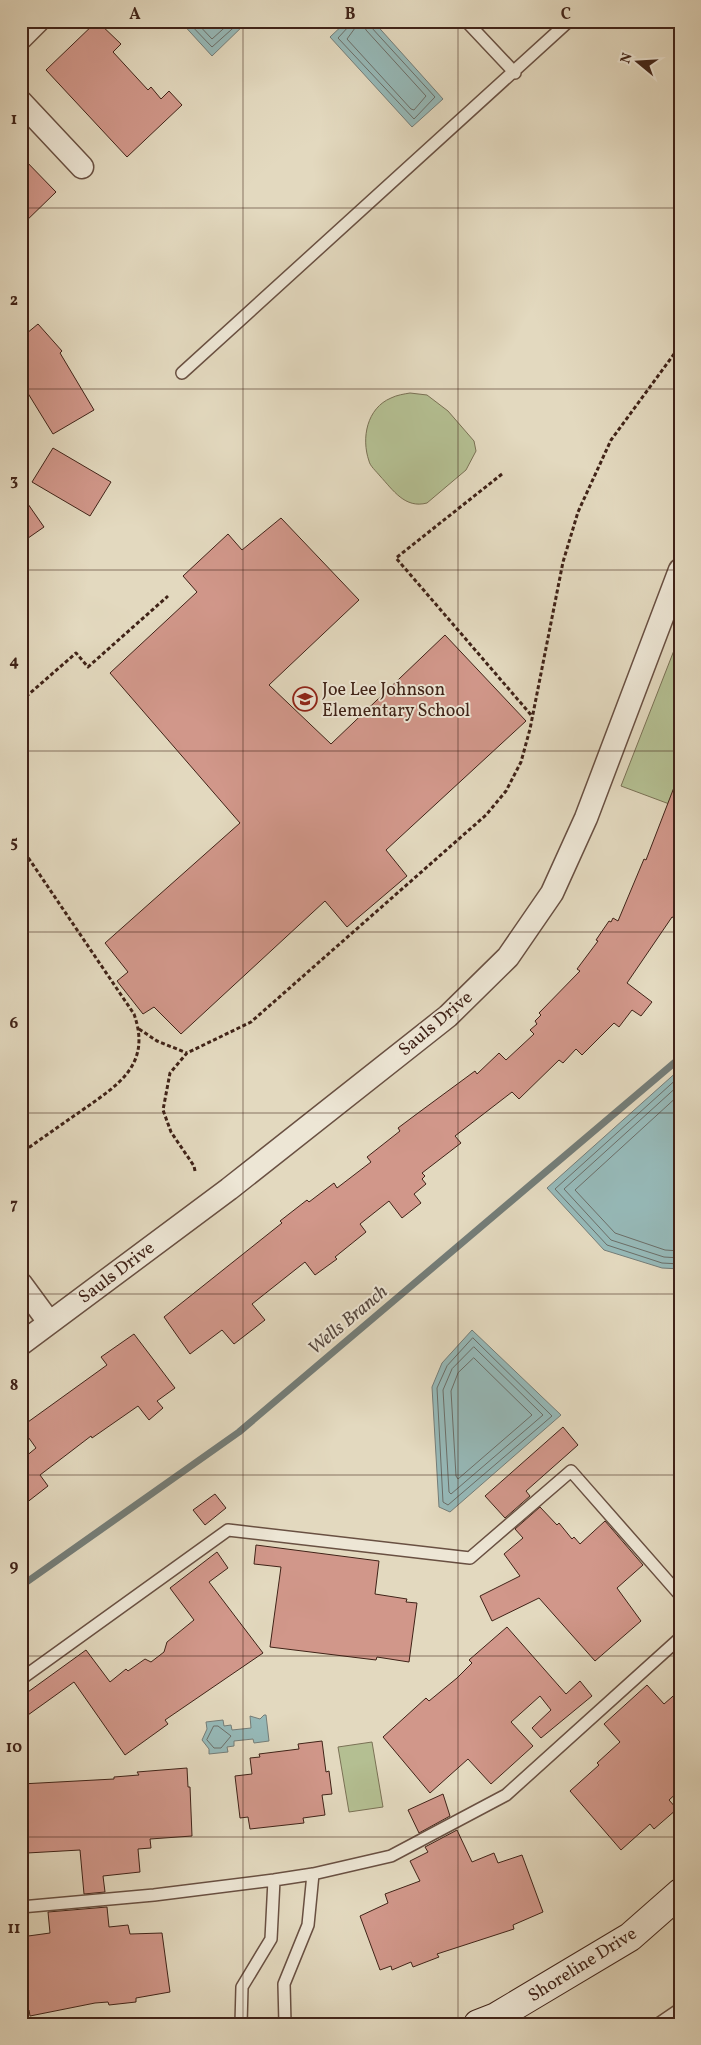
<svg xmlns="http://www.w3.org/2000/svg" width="701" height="2045" font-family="Vollkorn,serif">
<rect width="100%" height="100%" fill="#e3d9bf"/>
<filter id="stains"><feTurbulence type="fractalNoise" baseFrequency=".004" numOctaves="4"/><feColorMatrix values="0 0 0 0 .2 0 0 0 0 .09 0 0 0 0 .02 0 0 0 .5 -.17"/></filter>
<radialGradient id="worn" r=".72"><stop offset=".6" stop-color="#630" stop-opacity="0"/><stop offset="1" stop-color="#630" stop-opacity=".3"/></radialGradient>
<path fill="#b4bf92" stroke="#7a7155" d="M 410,393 L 427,395 L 448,411 L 474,441 L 476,451 L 466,470 L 427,503 C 405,509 393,490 380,476 C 376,471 370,466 369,461 C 361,438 367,408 391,398 C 397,395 404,394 410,393 Z
M 680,635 L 680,808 L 621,786 Z
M 372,1742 L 383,1807 L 349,1812 L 338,1747 Z"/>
<path fill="#96b9b8" stroke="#747d78" d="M 180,21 L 248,21 L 212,56 Z
M 347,21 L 373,21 L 443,99 L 412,127 L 330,37 Z
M 680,1069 L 680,1269 L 662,1268 L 604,1250 L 547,1188 Z
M 472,1330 L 561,1415 L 450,1512 L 439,1507 L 432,1387 L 442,1363 Z
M 264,1715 L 266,1715 L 269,1741 L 254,1743 L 253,1739 L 234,1741 L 234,1746 L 227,1747 L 228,1752 L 209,1754 L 209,1749 L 202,1740 L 207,1729 L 206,1722 L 223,1720 L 224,1726 L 231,1725 L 232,1730 L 251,1728 L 250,1716 L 260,1719 Z"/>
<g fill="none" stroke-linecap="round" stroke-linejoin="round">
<path stroke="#6b6e68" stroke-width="1" d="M 187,21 L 212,47 L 241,21
M 195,21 L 212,39 L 232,21
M 350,21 L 349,26 L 338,38 L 414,119 L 435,97 L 371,27 L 369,21
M 356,21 L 355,28 L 347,39 L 411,109 L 414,110 L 426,96 L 366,30 L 363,21
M 680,1076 L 555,1189 L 607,1245 L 662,1263 L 680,1264
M 680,1084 L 564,1189 L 611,1240 L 664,1257 L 680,1258
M 680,1094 L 575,1190 L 615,1233 L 665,1250 L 680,1251
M 473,1338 L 552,1416 L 448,1505 L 443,1502 L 437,1388 L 447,1366 Z
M 474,1347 L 543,1415 L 451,1494 L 449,1492 L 443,1390 L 452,1369 Z
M 474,1358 L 532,1415 L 458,1479 L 456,1476 L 451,1391 L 458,1373 Z
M 214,1726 L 218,1726 L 231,1736 L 221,1748 L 214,1748 L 207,1740 Z"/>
<path stroke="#747d78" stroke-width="7" d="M 21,1586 L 239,1432 L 680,1058"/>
</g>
<path fill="#d1978a" stroke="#402318" d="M 97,21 L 121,44 L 113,52 L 148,90 L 151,87 L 161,99 L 169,91 L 182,105 L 127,157 L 46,70 Z
M 21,156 L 56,192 L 21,226 Z
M 38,324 L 62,351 L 60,353 L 94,410 L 53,434 L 21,382 L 21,338 Z
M 53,448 L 111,482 L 90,516 L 32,482 Z
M 21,494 L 44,527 L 21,543 Z
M 281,518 L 359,600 L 269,685 L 331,744 L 445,635 L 526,721 L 386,850 L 407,876 L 347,927 L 325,901 L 181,1034 L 154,1007 L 143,1014 L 117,981 L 128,972 L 105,943 L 240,823 L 110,673 L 197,592 L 183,576 L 228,534 L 242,550 Z
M 678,777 L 680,920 L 672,917 L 627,983 L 652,1002 L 641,1016 L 632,1010 L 619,1027 L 614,1023 L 582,1055 L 576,1049 L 563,1063 L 559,1060 L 519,1099 L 512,1092 L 455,1136 L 461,1143 L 422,1173 L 425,1176 L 422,1179 L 426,1184 L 414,1194 L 421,1203 L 402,1218 L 389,1201 L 360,1224 L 366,1232 L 335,1257 L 337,1259 L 315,1275 L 305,1262 L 252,1304 L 265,1320 L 234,1344 L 222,1330 L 190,1354 L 164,1317 L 282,1223 L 280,1221 L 307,1200 L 309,1202 L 334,1183 L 337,1188 L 371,1162 L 367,1157 L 400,1131 L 398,1128 L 414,1116 L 475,1071 L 477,1074 L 499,1053 L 506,1060 L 534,1034 L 530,1030 L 537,1024 L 535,1021 L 541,1015 L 539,1013 L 580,971 L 577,969 L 598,941 L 596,940 L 609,921 L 611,922 L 613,918 L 618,921 L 644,859 L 646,860 Z
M 134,1334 L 175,1388 L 157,1401 L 163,1408 L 149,1420 L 138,1406 L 92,1438 L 91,1436 L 40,1475 L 48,1486 L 21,1507 L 21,1452 L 25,1457 L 36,1448 L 21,1427 L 107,1365 L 101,1357 Z
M 563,1427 L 578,1445 L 526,1491 L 530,1496 L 505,1518 L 485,1496 Z
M 215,1494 L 226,1508 L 205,1525 L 193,1510 Z
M 540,1507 L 557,1525 L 559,1523 L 572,1539 L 574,1537 L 580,1544 L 605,1521 L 643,1565 L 617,1588 L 641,1621 L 595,1661 L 539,1598 L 492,1621 L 480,1596 L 520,1576 L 504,1554 L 523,1538 L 515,1529 Z
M 256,1545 L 379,1561 L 375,1594 L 407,1599 L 406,1602 L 417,1603 L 409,1662 L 377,1657 L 376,1660 L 270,1647 L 281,1567 L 254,1564 Z
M 217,1552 L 228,1568 L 209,1582 L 263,1653 L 165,1720 L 168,1724 L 125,1755 L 74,1682 L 21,1720 L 21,1697 L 86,1650 L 110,1682 L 126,1669 L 128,1671 L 145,1659 L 151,1662 L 164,1652 L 167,1642 L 194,1620 L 170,1588 Z
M 507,1627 L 566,1694 L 580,1681 L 592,1696 L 541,1738 L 532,1728 L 551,1710 L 540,1696 L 511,1722 L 533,1746 L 491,1784 L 468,1759 L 430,1793 L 383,1737 L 426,1698 L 429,1701 L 457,1678 L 472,1663 L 469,1660 Z
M 647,1685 L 664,1704 L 680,1690 L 680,1790 L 669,1800 L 677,1809 L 654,1829 L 650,1824 L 621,1850 L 570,1791 L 599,1765 L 597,1763 L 620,1742 L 604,1724 Z
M 322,1741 L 326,1772 L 329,1771 L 332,1794 L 322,1795 L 325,1815 L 303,1818 L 304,1823 L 250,1829 L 248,1817 L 240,1818 L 235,1776 L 252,1774 L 250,1758 L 260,1757 L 259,1754 L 299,1749 L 298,1744 Z
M 187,1768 L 188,1787 L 190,1787 L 192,1836 L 150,1839 L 151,1848 L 138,1849 L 140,1872 L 103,1876 L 105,1892 L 84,1894 L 80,1850 L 27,1853 L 26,1834 L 24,1834 L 21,1784 L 114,1779 L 114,1777 L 139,1775 L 137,1772 Z
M 443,1794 L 450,1816 L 419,1833 L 408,1810 Z
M 457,1830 L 472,1862 L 494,1853 L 498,1863 L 522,1855 L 543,1912 L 513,1925 L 514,1929 L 437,1954 L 439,1957 L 413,1967 L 411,1962 L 392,1970 L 391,1966 L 380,1970 L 360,1916 L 388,1903 L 385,1894 L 420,1881 L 410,1861 L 428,1852 L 425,1847 Z
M 107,1907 L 109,1927 L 128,1925 L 130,1934 L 162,1933 L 170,1992 L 136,1998 L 136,2002 L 109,2005 L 108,2002 L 95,2003 L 30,2016 L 29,2010 L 21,2011 L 21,1937 L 50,1933 L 48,1912 Z"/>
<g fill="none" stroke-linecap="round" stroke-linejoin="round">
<g stroke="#695042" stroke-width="14">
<path id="lane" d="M 466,21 L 515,73
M 182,373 L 569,21
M 21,1679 L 228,1530 L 470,1558 L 571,1471 L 680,1595
M 21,1907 L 154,1895 L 274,1880 L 313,1874 L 391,1856 L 506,1795 L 680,1638
M 241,2024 L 242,1987 L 271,1939 L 274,1880
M 285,2024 L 284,1984 L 308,1925 L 313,1874
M 658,2024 L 680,2009"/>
</g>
<g stroke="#695042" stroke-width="25">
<path id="street" d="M 21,38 L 38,21
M 21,102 L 82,167
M 21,1284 L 49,1322
M 21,1344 L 229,1189 L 448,1016 L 508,957 L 552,893 L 586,818 L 680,570"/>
</g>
<g stroke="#402318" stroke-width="30">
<path id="secondary" d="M 478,2024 L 496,2017 L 630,1937 L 680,1893"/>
</g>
<path stroke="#402318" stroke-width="3" stroke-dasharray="4 2.5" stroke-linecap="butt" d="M 502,474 L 396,558 L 532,716
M 21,701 L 76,653 L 88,667 L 168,596
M 21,847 L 134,1014 C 152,1065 118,1085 81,1111 C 61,1125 41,1139 21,1153
M 139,1029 L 157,1041 L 187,1053
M 195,1171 L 194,1166 L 171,1132 L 163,1110 L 170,1073 L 187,1053 L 251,1022 L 486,815 L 506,791 L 521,762 L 530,729 L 563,562 L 578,512 L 611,440 L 680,346"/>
<use href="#lane" stroke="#ede6d5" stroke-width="11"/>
<use href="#street" stroke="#ede6d5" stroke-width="22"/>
<use href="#secondary" stroke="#ede6d5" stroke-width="28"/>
</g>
<path fill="none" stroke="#402318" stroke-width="1" stroke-opacity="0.55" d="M 243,21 L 243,2024M 458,21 L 458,2024M 21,208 L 680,208M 21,389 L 680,389M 21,570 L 680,570M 21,751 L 680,751M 21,932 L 680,932M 21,1113 L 680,1113M 21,1294 L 680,1294M 21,1475 L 680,1475M 21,1656 L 680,1656M 21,1837 L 680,1837"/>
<defs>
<g id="school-ring" transform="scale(1.25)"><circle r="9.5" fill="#ede6d5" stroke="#8f2418" stroke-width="1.5"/><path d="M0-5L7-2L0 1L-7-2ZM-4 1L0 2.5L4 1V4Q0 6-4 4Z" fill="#8f2418"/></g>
</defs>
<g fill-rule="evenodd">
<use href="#school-ring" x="305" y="699"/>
</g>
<g text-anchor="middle" stroke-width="4" stroke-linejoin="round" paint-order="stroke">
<g font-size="18" fill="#402318" stroke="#ede6d5" text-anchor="start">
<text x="322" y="695">Joe Lee Johnson<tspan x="322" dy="21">Elementary School</tspan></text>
</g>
<g font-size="18" fill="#402318" stroke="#ede6d5">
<text transform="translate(435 1023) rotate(-40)" y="6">Sauls Drive</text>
<text transform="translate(116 1272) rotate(-37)" y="6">Sauls Drive</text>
<text transform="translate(582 1964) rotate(-32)" y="6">Shoreline Drive</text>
</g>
<g font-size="19" font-style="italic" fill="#564840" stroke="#ede6d5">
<text transform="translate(347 1319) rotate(-40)" y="7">Wells Branch</text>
</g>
</g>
<rect width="701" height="2045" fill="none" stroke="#e3d9bf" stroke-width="55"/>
<g transform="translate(638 62) rotate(288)" stroke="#ede6d5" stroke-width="4" paint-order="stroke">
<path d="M0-4L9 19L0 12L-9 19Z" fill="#402318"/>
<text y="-8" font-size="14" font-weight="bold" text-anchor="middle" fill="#402318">N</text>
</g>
<rect x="28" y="28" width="646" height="1990" fill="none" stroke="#402318" stroke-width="2"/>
<g font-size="16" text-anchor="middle" font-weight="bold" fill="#402318">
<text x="135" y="19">A</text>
<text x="350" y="19">B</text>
<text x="566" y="19">C</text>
<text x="14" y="124">1</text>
<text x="14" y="305">2</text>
<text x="14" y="485">3</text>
<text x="14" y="666">4</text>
<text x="14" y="847">5</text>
<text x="14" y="1028">6</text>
<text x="14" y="1209">7</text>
<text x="14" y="1390">8</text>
<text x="14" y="1571">9</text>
<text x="14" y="1752">10</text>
<text x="14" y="1933">11</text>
</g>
<rect width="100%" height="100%" filter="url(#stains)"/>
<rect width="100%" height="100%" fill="url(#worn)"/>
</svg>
